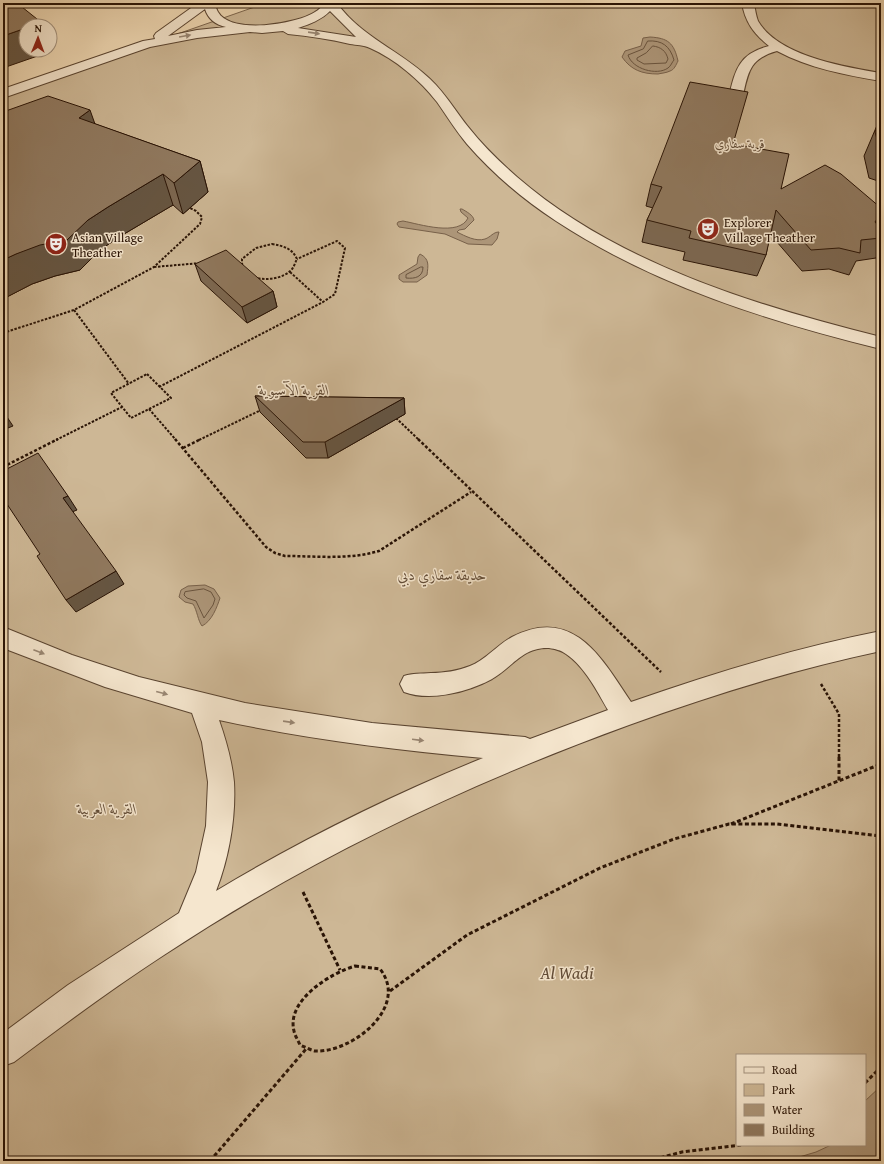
<svg xmlns="http://www.w3.org/2000/svg" width="884" height="1164" font-family="'Gentium Book Plus',Amiri,serif">
<rect width="100%" height="100%" fill="#efd8b3"/>
<filter id="stains"><feTurbulence type="fractalNoise" baseFrequency=".005" numOctaves="4"/><feColorMatrix values="0 0 0 0 .2 0 0 0 0 .09 0 0 0 0 .02 0 0 0 .5 -.17"/></filter>
<radialGradient id="worn" r=".72"><stop offset=".6" stop-color="#630" stop-opacity="0"/><stop offset="1" stop-color="#630" stop-opacity=".3"/></radialGradient>
<path fill="#cdb795" stroke="#7b654d" fill-rule="evenodd" d="M 266,3 L 881,3 L 881,1161 L 3,1161 L 3,95 ZM 737,1055 L 865,1055 L 865,1145 L 737,1145 Z"/>
<path fill="#ac9578" stroke="#78614a" d="M 650,37 C 668,38 674,43 678,61 C 676,65 674,70 670,71 C 666,73 662,73 658,74 C 642,74 631,70 622,57 L 625,51 L 641,46 L 643,38 Z
M 460,209 L 462,209 C 467,212 473,215 474,220 L 465,229 L 459,230 L 457,232 C 465,236 476,242 485,239 C 491,237 493,232 499,232 L 497,239 L 492,245 L 468,244 L 445,234 L 399,227 L 397,224 L 398,222 L 403,221 C 419,224 459,237 468,218 L 461,212 Z
M 420,254 C 430,259 428,266 427,275 L 417,282 L 403,282 L 399,279 L 399,275 L 417,264 L 418,257 Z
M 205,585 L 214,589 L 220,598 C 217,607 212,621 202,626 C 198,621 197,610 193,604 L 185,602 L 179,597 L 181,590 L 188,586 Z
M 881,1086 L 881,1161 L 770,1161 L 796,1158 L 816,1152 L 831,1145 L 865,1145 L 865,1101 Z"/>
<g fill="none" stroke-linecap="round" stroke-linejoin="round">
<path stroke="#6a543e" stroke-width="1" d="M 648,41 C 662,40 670,46 674,60 C 672,62 671,66 668,68 C 657,76 632,69 628,55 L 643,49 Z
M 653,46 C 661,47 666,51 668,59 L 666,63 L 644,64 L 637,60 L 637,58 L 646,53 Z
M 421,267 L 423,267 C 423,277 415,279 406,278 L 406,275 Z
M 204,589 L 211,592 L 215,599 L 213,605 L 204,618 L 196,601 L 187,598 L 184,595 L 185,592 Z"/>
<g stroke="#5a4430" stroke-width="2">
<path id="minor" d="M 198,3 L 215,3 C 216,6 216,9 218,12 C 231,35 297,24 315,12 C 319,10 322,6 324,3 L 337,3 C 361,37 401,51 430,79 C 446,94 456,112 469,128 C 483,146 500,162 517,177 C 616,263 756,306 881,337 L 881,349 C 768,321 655,286 556,221 C 524,200 493,174 467,144 C 456,131 447,116 437,102 C 420,80 395,59 370,48 C 364,45 356,45 350,44 C 329,39 309,36 288,34 L 283,31 L 262,33 L 250,32 L 197,38 L 150,47 L 3,98 L 3,89 L 143,41 L 155,39 L 154,36 L 156,33 ZM 205,9 C 208,19 216,25 226,27 L 197,30 L 168,36 ZM 330,11 L 356,37 L 298,28 C 310,24 321,20 330,11 Z
M 742,3 L 754,3 C 755,9 756,16 758,21 C 778,56 845,67 881,73 L 881,81 C 845,75 809,68 777,51 C 748,59 748,74 742,100 L 740,103 L 730,103 L 728,100 C 735,72 737,54 769,46 C 754,34 745,22 742,3 Z
M 3,627 L 72,655 L 139,677 L 245,703 L 372,723 L 525,737 L 530,739 L 608,710 C 597,691 585,667 566,654 C 561,650 555,649 549,648 C 522,647 513,667 492,679 C 468,692 430,702 404,692 L 400,684 L 404,676 C 413,673 421,674 431,673 C 444,673 457,671 470,666 C 486,660 497,645 512,637 C 574,605 602,659 631,702 C 713,673 796,648 881,631 L 881,651 C 795,669 712,695 629,725 C 467,784 309,859 164,955 C 113,988 63,1025 14,1062 L 3,1066 L 3,1033 L 68,985 L 179,913 L 196,872 L 206,826 L 208,782 L 202,742 L 192,713 L 105,687 L 3,648 ZM 219,720 C 306,739 394,750 483,758 C 394,794 299,841 216,891 C 229,858 236,818 234,782 C 232,761 226,740 219,720 Z"/>
</g>
<path stroke="#291305" stroke-width="2" stroke-dasharray="2.5 1.5" stroke-linecap="butt" d="M 272,244 C 283,246 292,248 297,259 C 295,263 293,270 289,272 C 278,281 251,283 243,268 C 242,266 242,262 242,259 L 256,248 Z
M 154,267 L 201,263
M 290,272 L 323,302
M 74,310 L 129,384
M 3,333 L 74,310 L 154,267 L 200,224 L 202,217 L 196,211 L 188,207
M 147,374 L 171,398 L 131,418 L 111,393 Z
M 159,387 L 323,302 L 335,294 L 345,248 L 337,241 L 297,259
M 149,409 L 176,440
M 396,418 L 419,440
M 56,440 L 122,407
M 199,440 L 261,410"/>
<path stroke="#291305" stroke-width="2.5" stroke-dasharray="3 2" stroke-linecap="butt" d="M 175,439 L 266,547 L 275,553 L 285,556 C 316,556 349,560 379,551 L 471,492
M 418,439 L 661,672
M 183,448 L 201,439
M 3,467 L 58,439
M 821,684 L 839,714 L 839,758"/>
<path stroke="#291305" stroke-width="3" stroke-dasharray="4 2.5" stroke-linecap="butt" d="M 839,757 L 839,781
M 731,824 L 881,764
M 303,892 L 340,970
M 355,966 L 380,969 C 410,1007 352,1053 315,1051 C 310,1050 305,1047 300,1045 C 298,1040 295,1036 294,1031 C 286,1000 331,973 355,966 Z
M 390,991 L 467,935 L 600,868 L 674,839 L 729,824 L 777,824 L 881,836
M 865,1083 L 881,1067
M 210,1161 L 306,1049
M 648,1161 L 682,1152 L 741,1145"/>
<use href="#minor" fill="#f5e6ce" fill-rule="evenodd"/>
</g>
<path fill="#7c6852" stroke="#291305" d="M 3,112 L 95,124 L 200,161 L 208,192 L 183,214 L 173,205 L 119,237 L 100,250 L 80,270 L 55,276 L 32,284 L 3,299 Z
M 881,121 L 881,182 L 869,178 L 864,156 L 878,123 Z
M 733,144 L 781,189 L 881,214 L 876,223 L 881,229 L 881,249 L 876,258 L 856,261 L 849,275 L 829,269 L 802,271 L 770,234 L 766,255 L 757,276 L 683,260 L 685,252 L 642,242 L 647,220 L 653,208 L 646,206 L 651,184 Z
M 195,264 L 273,291 L 277,307 L 247,323 L 201,281 Z
M 255,396 L 404,398 L 405,414 L 328,458 L 306,458 L 260,412 Z"/>
<path fill="#655542" stroke="#291305" d="M 42,23 L 43,26 L 34,26 Z
M 26,28 L 26,50 L 50,50 L 50,45 L 52,51 L 3,68 L 3,36 Z
M 90,110 L 101,141 L 79,118 Z
M 200,161 L 208,192 L 183,214 L 174,183 Z
M 163,174 L 173,205 L 119,237 L 100,250 L 80,270 L 55,276 L 32,284 L 3,299 L 3,260 L 88,220 L 108,207 Z
M 881,213 L 881,214 L 872,232 L 875,222 Z
M 273,291 L 277,307 L 247,323 L 242,307 Z
M 404,398 L 405,414 L 328,458 L 325,442 Z
M 3,411 L 13,426 L 3,430 Z
M 68,496 L 77,510 L 72,512 L 63,498 Z
M 116,571 L 124,584 L 76,612 L 66,600 Z"/>
<path fill="#90795f" stroke="#291305" d="M 3,3 L 17,3 L 42,23 L 34,26 L 26,26 L 26,28 L 3,36 Z
M 690,82 L 748,92 L 733,144 L 789,154 L 781,189 L 825,165 L 841,174 L 881,208 L 881,213 L 875,222 L 881,229 L 881,238 L 861,240 L 860,253 L 839,248 L 811,250 L 776,210 L 766,255 L 689,238 L 691,231 L 647,220 L 662,187 L 651,184 Z
M 48,96 L 90,110 L 79,118 L 200,161 L 174,183 L 163,174 L 108,207 L 88,220 L 67,240 L 40,245 L 16,254 L 3,260 L 3,112 Z
M 881,121 L 881,153 L 875,132 L 878,123 Z
M 226,250 L 273,291 L 242,307 L 195,264 Z
M 255,396 L 404,398 L 325,442 L 303,442 Z
M 38,453 L 68,496 L 63,498 L 116,571 L 66,600 L 37,556 L 40,554 L 3,498 L 3,471 Z"/>
<defs><path id="oneway-solid" d="M-6-.8H1V-3.2L6.5 0L1 3.2V.8H-6Z"/></defs>
<g fill="#998774">
<use href="#oneway-solid" transform="translate(314 33) rotate(8)"/>
<use href="#oneway-solid" transform="translate(185 36) rotate(-10)"/>
<use href="#oneway-solid" transform="translate(39 652) rotate(21)"/>
<use href="#oneway-solid" transform="translate(162 693) rotate(15)"/>
<use href="#oneway-solid" transform="translate(289 722) rotate(8)"/>
<use href="#oneway-solid" transform="translate(418 740) rotate(7)"/>
</g>
<defs>
<g id="theatre-disc" transform="scale(1.15)"><circle r="9.5" fill="#8f2418" stroke="#f5e6ce"/><path d="M-5-5.5Q0-4 5-5.5V0Q5 5 0 6Q-5 5-5 0ZM-3.3-2.5H-1v1.5H-3.3ZM1-2.5H3.3v1.5H1ZM-2.8 1Q0 5.5 2.8 1Z" fill="#fff"/></g>
</defs>
<g fill-rule="evenodd">
<use href="#theatre-disc" x="708" y="229"/>
<use href="#theatre-disc" x="56" y="244"/>
</g>
<g text-anchor="middle" stroke-width="3" stroke-linejoin="round" paint-order="stroke">
<g font-size="13" font-style="italic" fill="#624c37" stroke="#f5e6ce">
<text x="740" y="148">قرية سفاري</text>
</g>
<g font-size="13" fill="#291305" stroke="#f5e6ce" text-anchor="start">
<text x="724" y="227">Explorer<tspan x="724" dy="15">Village Theather</tspan></text>
<text x="72" y="242">Asian Village<tspan x="72" dy="15">Theather</tspan></text>
</g>
<g font-size="15" font-style="italic" fill="#624c37" stroke="#f5e6ce">
<text x="294" y="395">القرية الآسيوية</text>
<text x="442" y="580">حديقة سفاري دبي</text>
<text x="107" y="814">القرية العربية</text>
</g>
<g font-size="18" font-style="italic" fill="#624c37" stroke="#f5e6ce">
<text x="567" y="979">Al Wadi</text>
</g>
</g>
<rect width="884" height="1164" fill="none" stroke="#efd8b3" stroke-width="16"/>
<rect x="4" y="4" width="876" height="1156" fill="none" stroke="#291305" stroke-width="2"/>
<rect x="8" y="8" width="868" height="1148" fill="none" stroke="#291305"/>
<rect x="736" y="1054" width="130" height="92" fill="#f5e6ce" stroke="#a3927e"/>
<rect x="744" y="1067" width="20" height="6" fill="#f5e6ce" stroke="#a3927e"/>
<text x="772" y="1074" font-size="12" fill="#291305">Road</text>
<rect x="744" y="1084" width="20" height="12" fill="#cdb795" stroke="#a3927e"/>
<text x="772" y="1094" font-size="12" fill="#291305">Park</text>
<rect x="744" y="1104" width="20" height="12" fill="#ac9578" stroke="#a3927e"/>
<text x="772" y="1114" font-size="12" fill="#291305">Water</text>
<rect x="744" y="1124" width="20" height="12" fill="#90795f" stroke="#a3927e"/>
<text x="772" y="1134" font-size="12" fill="#291305">Building</text>
<g transform="translate(38 38) rotate(1)"><circle r="19" fill="#f5e6ce" stroke="#a3927e"/>
<path d="M0-3L7 15L0 10L-7 15Z" fill="#8f2418"/>
<text y="-6" font-size="11" font-weight="bold" text-anchor="middle" fill="#291305">N</text>
</g>
<rect width="100%" height="100%" filter="url(#stains)"/>
<rect width="100%" height="100%" fill="url(#worn)"/>
</svg>
